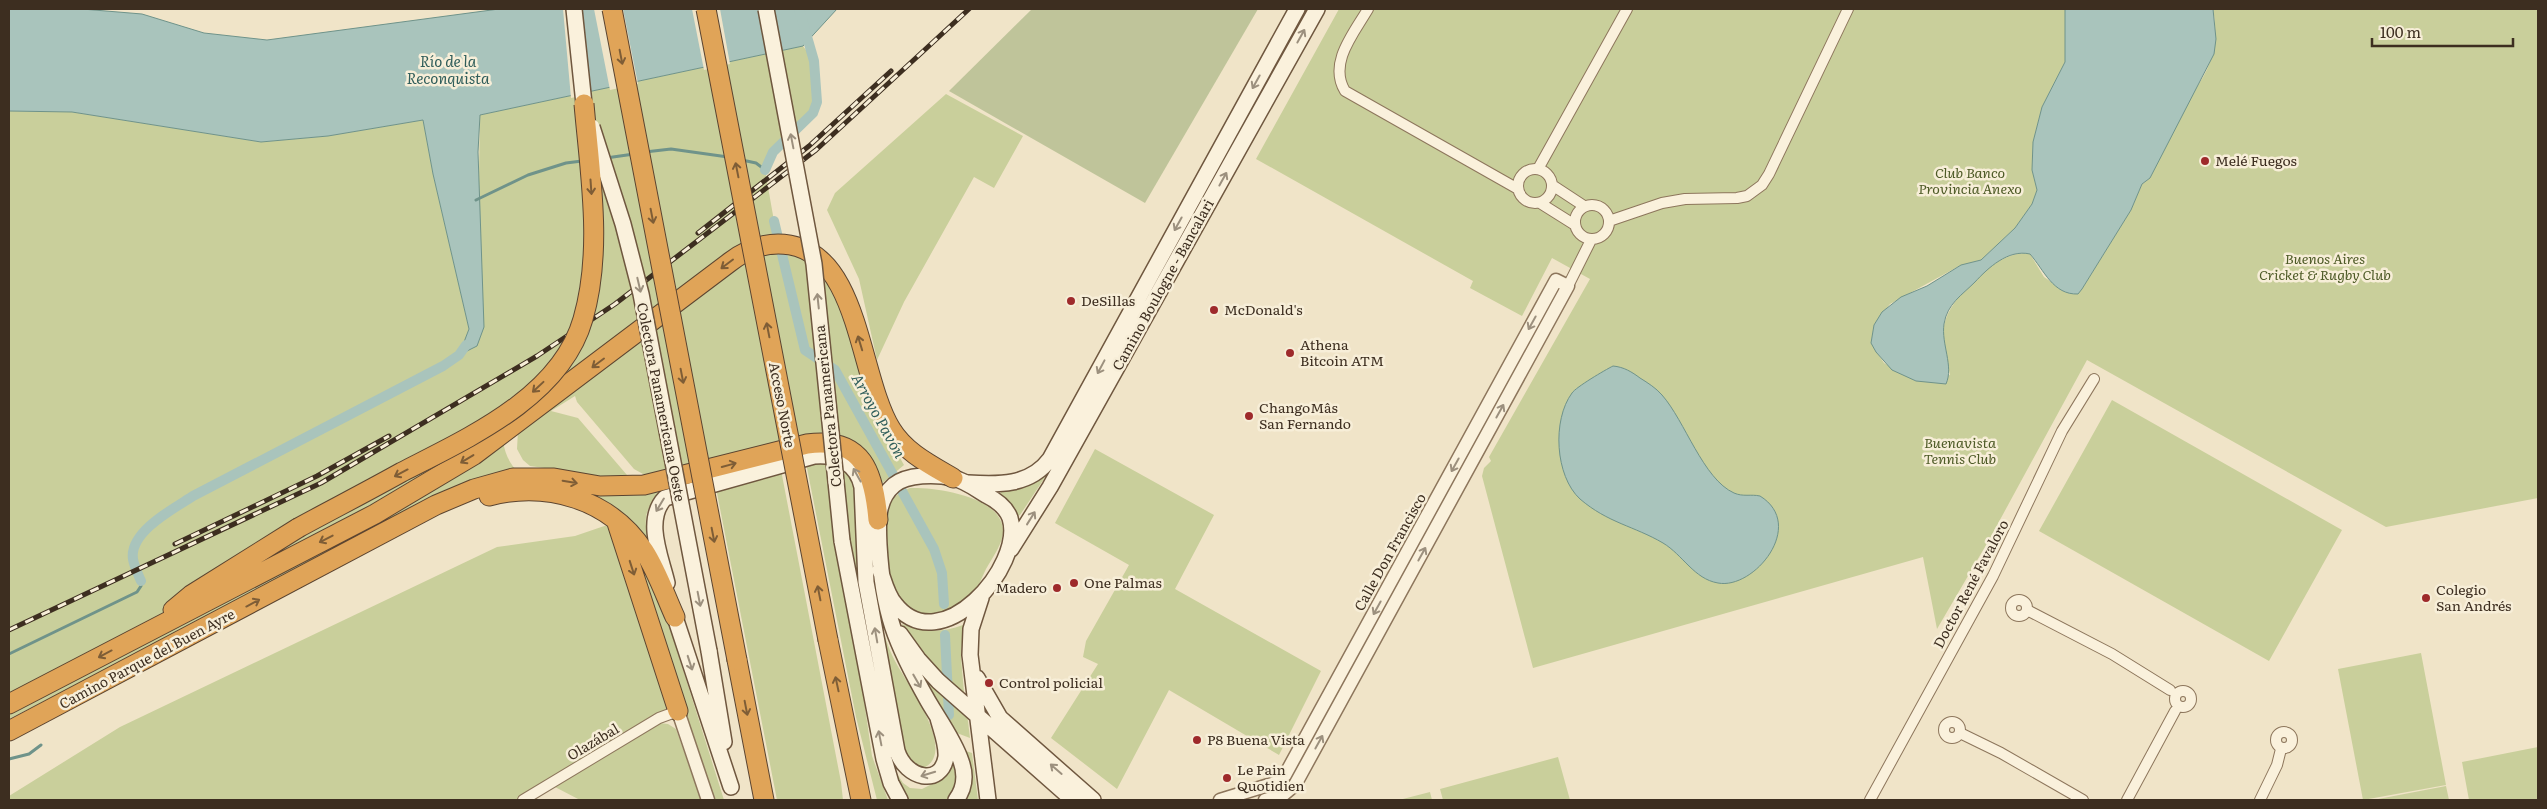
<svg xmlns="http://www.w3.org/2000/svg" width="2547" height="809" font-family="Literata,serif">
<rect width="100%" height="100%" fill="#f0e4c8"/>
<path fill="#c9cf9b" d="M 1339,9 L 2065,9 L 2065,62 L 2042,107 L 2033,142 L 2032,170 L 2037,190 L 2032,204 L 2015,228 L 1981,260 L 1961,265 L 1890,304 L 1874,325 L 1871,343 L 1884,363 L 1916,381 L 1950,375 C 1947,360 1940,337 1945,322 C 1952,295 2001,247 2030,254 L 2044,277 L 2066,292 L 2082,289 L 2131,210 L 2142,184 L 2150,178 L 2193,92 C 2213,66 2219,41 2213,9 L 2538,9 L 2538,498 L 2386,527 L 2087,360 L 1989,540 L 1937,629 L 1923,557 L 1533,668 L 1482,476 L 1484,468 L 1491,461 L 1489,457 L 1590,279 L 1552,258 L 1522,316 L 1470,288 L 1473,281 L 1256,159 Z
M 803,46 L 814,61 L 817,102 L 813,113 L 773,152 L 765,170 L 774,221 L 771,244 L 474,455 L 9,704 L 9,111 L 72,112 L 261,142 L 328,136 L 423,120 L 433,174 L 469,329 L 460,355 L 476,346 L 480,115 Z
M 946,94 L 1023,136 L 994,188 L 974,177 L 904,302 L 877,360 L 859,279 L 827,210 L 835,193 Z
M 769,252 L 802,254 L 839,291 L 871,406 L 904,465 L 880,485 L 855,449 L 652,479 L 634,469 L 577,402 L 575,396 L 551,411 L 578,418 L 633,482 L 606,483 L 573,472 L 530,466 L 523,460 L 517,449 L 518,431 L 503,441 C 505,454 509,463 519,473 L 297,572 L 9,719 L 9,714 L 341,542 L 739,265 Z
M 2112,400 L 2342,530 L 2269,661 L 2039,531 Z
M 1073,435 L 1020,515 L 1014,517 L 1000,499 L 1001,491 L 1021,487 L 1039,480 Z
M 1095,449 L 1214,515 L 1175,589 L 1321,671 L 1279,755 L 1169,690 L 1117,789 L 1051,738 L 1098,664 L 1083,657 L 1086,641 L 1129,565 L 1055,523 Z
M 816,462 L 840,466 L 850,475 L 856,494 L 858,581 L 887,737 L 896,772 L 903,783 L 910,788 L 922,789 L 944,778 L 953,764 C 957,779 955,787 948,800 L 907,800 L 890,763 L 848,531 L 833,534 L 862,687 L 872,756 L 888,800 L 877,800 L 856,717 L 806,463 Z
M 781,470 L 841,782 L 843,800 L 777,800 L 716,488 Z
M 489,488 L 668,488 C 642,508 643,517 650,548 L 552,488 Z
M 910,488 C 934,487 1003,496 1003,531 C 1003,544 992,558 986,569 C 981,579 976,594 967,602 C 944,622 907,620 893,591 C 886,577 882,517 890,504 C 895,495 900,492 910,488 Z
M 616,522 L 678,711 L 523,800 L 9,800 L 9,796 L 120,727 L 497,547 L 575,536 Z
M 636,552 L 648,572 L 668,622 L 724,800 L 714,800 L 692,733 L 683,721 Z
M 877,613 C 883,629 887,646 895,661 C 906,683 964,758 918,770 L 904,756 Z
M 902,624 C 924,632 941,633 963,625 L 961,658 L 964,692 L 959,694 L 914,647 Z
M 2421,653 L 2446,785 L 2363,800 L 2338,669 Z
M 919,671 L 967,713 L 970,738 L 949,730 Z
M 660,723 L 668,724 L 676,729 L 701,800 L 580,800 L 555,787 Z
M 2538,747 L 2538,800 L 2469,800 L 2462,762 Z
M 960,749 L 972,753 L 978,800 L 963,800 Z
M 1558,757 L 1570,800 L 1443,800 L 1440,789 Z
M 2446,786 L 2449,800 L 2373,800 Z
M 1430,792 L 1432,800 L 1399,800 Z"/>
<path fill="#bfc49a" d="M 1032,9 L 1258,9 L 1145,203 L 949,91 Z"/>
<path fill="#a9c4bc" stroke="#6f938a" d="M 9,9 L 82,9 L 142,14 L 204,33 L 267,40 L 499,9 L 837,9 L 803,46 L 480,115 L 478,152 L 484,327 L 477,346 L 459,355 L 469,329 L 433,174 L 423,120 L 328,136 L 261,142 L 72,112 L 9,111 Z
M 2065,9 L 2213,9 L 2216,39 L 2214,54 L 2150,178 L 2142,184 L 2131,210 L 2082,289 L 2078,294 C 2053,295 2044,270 2030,254 C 2008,249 1988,268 1975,282 C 1962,295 1947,304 1944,324 C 1941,344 1954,366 1946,384 L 1916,381 L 1892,370 L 1876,352 L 1871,343 L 1874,325 L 1882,312 L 1901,297 L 1927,286 L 1961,265 L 1981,260 L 2015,228 L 2032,204 L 2037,190 L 2032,170 L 2033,142 L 2042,107 L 2065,62 Z
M 1613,366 C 1624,367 1632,372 1640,378 C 1648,383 1656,388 1662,395 C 1685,421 1703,479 1734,493 C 1743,497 1751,494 1760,496 C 1807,525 1754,590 1718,583 C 1694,579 1683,555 1663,543 C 1634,526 1608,523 1580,499 C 1555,476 1552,420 1572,393 C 1576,387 1605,370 1613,366 Z"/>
<path fill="#f0e4c8" d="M 563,9 L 573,9 L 585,95 L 571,98 Z
M 594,9 L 623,9 L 638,84 L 610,90 Z
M 692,9 L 720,9 L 730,64 L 704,70 Z"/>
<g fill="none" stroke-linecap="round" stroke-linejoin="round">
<path stroke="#6f938a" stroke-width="3" d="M 645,152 L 671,149 L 728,157
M 606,158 L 634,154
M 742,160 L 756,163 L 765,170
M 476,200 L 528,175 L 566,163 L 582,161
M 9,654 L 137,592 L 141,586 L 141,581
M 9,759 L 29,754 L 41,745"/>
<path stroke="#a9c4bc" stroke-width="10" d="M 765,170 L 773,152 L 813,113 L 817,102 L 814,61 L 799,9
M 774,221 L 805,350 L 835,370 L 934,549 L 942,573 L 944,604
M 141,581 C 138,574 134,566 133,559 C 129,532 173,509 193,496 L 443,366 L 459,355 L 466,345
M 945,635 L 949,715"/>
<g stroke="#8d765c" stroke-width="12">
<path id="minor" d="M 1368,9 C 1354,33 1328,63 1345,91 L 1518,189
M1518 186a17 17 0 1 1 34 0a17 17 0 1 1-34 0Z
M 1538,169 L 1627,9
M 1552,185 L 1584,206
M 1540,203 L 1575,225
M1575 222a17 17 0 1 1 34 0a17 17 0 1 1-34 0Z
M 1609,221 L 1662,203 L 1685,199 L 1737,198 L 1747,196 L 1762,185 L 1769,174 L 1848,9
M 1568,286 L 1591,240
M2011 608a8 8 0 1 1 16 0a8 8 0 1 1-16 0Z
M 2027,610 L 2112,654 L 2170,690
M2175 699a8 8 0 1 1 16 0a8 8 0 1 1-16 0Z
M1944 730a8 8 0 1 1 16 0a8 8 0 1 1-16 0Z
M2276 740a8 8 0 1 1 16 0a8 8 0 1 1-16 0Z
M 1960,733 L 2001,753 L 2083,800
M 523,800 L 659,718 L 678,711
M 1870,800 L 1993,576 L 2062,431 L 2094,379
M 2127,800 L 2175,711
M 2260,800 L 2277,765 L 2281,749"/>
</g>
<g stroke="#8d765c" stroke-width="15">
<path id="tertiary" d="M 678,711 L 708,800
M 1220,800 L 1275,783 L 1285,775 L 1556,280 L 1568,286 L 1295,785 L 1283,795 L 1265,800"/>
</g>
<g stroke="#6f573f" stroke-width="18">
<path id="secondary" d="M 574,9 L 584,104
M 968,483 C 998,485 1030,486 1050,459 L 1297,9
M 842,541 L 884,759 L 891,783 L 900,800
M 1011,549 L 1050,487 L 1317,9
M 880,570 C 884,581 887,595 895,604 C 940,662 1025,566 1010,518 C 1006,507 996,500 986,495 C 976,489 964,480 953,478 C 936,474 907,474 894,485 C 876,500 878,524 879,545 C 883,613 895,643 928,701 C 939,720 954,740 961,761 C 966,775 965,788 956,800
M 667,583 C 661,557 644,520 665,498 L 814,456 C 837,454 857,463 862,487 L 866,582 L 897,751 C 906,779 941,787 946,757 C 947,744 941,730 938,718
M 981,598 L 971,629 L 970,655 L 988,800
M 672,608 L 731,787
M 900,634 L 918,659 L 938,681 L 1073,800
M 709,651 L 724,742
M 977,678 L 1000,718 L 1093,800"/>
</g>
<g stroke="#5b4430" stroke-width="21">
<path id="motorway" d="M 489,496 C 547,481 610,499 644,551 C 657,571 665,595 675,617
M 617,523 L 678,711
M 173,610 L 191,595 L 298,528
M 828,640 L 861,800
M 737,660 L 764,800
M 9,704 L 375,514 L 474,455 L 730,262 C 747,249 767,241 790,245 C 860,257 859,377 891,429 C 905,452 929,464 953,478
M 9,731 L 436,505 L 474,489 L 513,478 L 554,478 L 600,486 L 644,485 L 807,444 C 863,436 874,473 878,520"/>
</g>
<use href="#minor" stroke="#faf1dc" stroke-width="10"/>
<use href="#tertiary" stroke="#faf1dc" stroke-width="12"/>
<use href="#secondary" stroke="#faf1dc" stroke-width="15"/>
<use href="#motorway" stroke="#e0a458" stroke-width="19"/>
<g stroke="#3d2e20" stroke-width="5">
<path id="rail" d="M 698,233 L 809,146 L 891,71
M 175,544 L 317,476 L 389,436
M 9,630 L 321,483 L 537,356 L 615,304 L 816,150 L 969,9"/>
</g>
<use href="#rail" stroke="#f7eed8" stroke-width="3" stroke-dasharray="9" stroke-linecap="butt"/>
<g stroke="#6f573f" stroke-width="18" stroke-linecap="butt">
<path id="secondary-bridge" d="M 766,9 L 814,264 L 842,541
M 592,127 L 623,224 L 641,294 L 709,651"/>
</g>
<g stroke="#5b4430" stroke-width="21" stroke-linecap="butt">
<path id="motorway-bridge" d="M 612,9 L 737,660
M 706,9 L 828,640
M 298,528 C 333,509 368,491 402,472 C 468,438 561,397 583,319 C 603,250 590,174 584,104"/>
</g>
<use href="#secondary-bridge" stroke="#faf1dc" stroke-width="15"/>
<use href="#motorway-bridge" stroke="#e0a458" stroke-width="19"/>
</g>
<defs><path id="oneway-shaft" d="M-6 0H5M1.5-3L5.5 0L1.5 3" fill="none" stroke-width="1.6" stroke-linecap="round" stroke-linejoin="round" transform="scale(1.25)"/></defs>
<g stroke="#9c907e">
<use href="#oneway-shaft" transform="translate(1301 36) rotate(-61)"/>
<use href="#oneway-shaft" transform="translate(1256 82) rotate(119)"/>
<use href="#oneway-shaft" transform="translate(792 141) rotate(-101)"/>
<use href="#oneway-shaft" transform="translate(1223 179) rotate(-61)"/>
<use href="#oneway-shaft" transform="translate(1178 224) rotate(119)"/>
<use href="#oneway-shaft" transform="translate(639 285) rotate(77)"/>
<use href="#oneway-shaft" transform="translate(818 301) rotate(-96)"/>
<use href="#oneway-shaft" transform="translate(1532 323) rotate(119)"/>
<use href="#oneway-shaft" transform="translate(1101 367) rotate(118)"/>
<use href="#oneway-shaft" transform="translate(1500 411) rotate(-61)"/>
<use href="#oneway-shaft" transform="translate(1455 465) rotate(119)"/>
<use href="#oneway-shaft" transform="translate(857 475) rotate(-119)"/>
<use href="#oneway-shaft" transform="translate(660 505) rotate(121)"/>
<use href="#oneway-shaft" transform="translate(1031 518) rotate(-58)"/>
<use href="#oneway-shaft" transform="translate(1422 554) rotate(-61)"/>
<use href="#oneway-shaft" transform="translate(699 599) rotate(79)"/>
<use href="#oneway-shaft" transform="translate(1377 608) rotate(119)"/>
<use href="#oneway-shaft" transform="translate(876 635) rotate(-100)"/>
<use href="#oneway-shaft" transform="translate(690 663) rotate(72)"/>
<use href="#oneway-shaft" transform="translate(917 681) rotate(60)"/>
<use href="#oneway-shaft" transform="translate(880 738) rotate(-101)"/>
<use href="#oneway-shaft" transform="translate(1319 742) rotate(-61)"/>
<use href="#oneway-shaft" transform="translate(1056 769) rotate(-139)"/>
<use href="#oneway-shaft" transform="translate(928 774) rotate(163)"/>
</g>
<g stroke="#7e5d36">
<use href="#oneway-shaft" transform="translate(621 57) rotate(79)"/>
<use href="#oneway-shaft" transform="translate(737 170) rotate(-101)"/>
<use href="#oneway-shaft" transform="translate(591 187) rotate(86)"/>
<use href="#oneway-shaft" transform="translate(652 216) rotate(79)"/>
<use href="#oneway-shaft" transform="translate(727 264) rotate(143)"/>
<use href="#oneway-shaft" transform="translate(768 330) rotate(-101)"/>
<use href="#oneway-shaft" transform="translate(860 343) rotate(-107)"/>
<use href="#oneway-shaft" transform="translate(598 363) rotate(143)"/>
<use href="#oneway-shaft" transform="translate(682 376) rotate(79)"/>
<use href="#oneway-shaft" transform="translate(538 387) rotate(137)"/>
<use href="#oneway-shaft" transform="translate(467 459) rotate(149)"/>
<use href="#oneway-shaft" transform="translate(729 465) rotate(-15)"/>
<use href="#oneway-shaft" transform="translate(401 473) rotate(152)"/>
<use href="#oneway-shaft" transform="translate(570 482) rotate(10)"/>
<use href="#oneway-shaft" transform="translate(713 535) rotate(79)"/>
<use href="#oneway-shaft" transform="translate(326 539) rotate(153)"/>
<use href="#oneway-shaft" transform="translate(632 568) rotate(72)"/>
<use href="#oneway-shaft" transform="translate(819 593) rotate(-101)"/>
<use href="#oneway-shaft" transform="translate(253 603) rotate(-28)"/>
<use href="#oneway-shaft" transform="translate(105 654) rotate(152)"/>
<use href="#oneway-shaft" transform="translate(837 684) rotate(-102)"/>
<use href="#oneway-shaft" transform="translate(746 708) rotate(79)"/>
</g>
<g fill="#9e2a2b" stroke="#f7eed8" stroke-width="2">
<circle cx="2205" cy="161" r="5"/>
<circle cx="1071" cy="301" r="5"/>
<circle cx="1214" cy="310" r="5"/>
<circle cx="1290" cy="353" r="5"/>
<circle cx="1249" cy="416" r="5"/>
<circle cx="1074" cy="583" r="5"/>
<circle cx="1057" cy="588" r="5"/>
<circle cx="2426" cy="598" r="5"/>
<circle cx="989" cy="683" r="5"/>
<circle cx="1197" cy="740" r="5"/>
<circle cx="1227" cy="778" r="5"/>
</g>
<g text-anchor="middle" stroke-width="5" stroke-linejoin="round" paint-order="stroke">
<g font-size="14" fill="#3d2e20" stroke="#f7eed8" text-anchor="start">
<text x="2215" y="166">Melé Fuegos</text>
<text x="1081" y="306">DeSillas</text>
<text x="1224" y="315">McDonald's</text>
<text x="1300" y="350">Athena<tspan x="1300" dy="16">Bitcoin ATM</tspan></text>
<text x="1259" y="413">ChangoMâs<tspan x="1259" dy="16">San Fernando</tspan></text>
<text x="1084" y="588">One Palmas</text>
<text x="1047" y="593" text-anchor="end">Madero</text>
<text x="2436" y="595">Colegio<tspan x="2436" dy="16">San Andrés</tspan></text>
<text x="999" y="688">Control policial</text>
<text x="1207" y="745">P8 Buena Vista</text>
<text x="1237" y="775">Le Pain<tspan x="1237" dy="16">Quotidien</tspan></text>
</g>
<g font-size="14" font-style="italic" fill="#4d5a26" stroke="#f7eed8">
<text x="1970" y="178">Club Banco<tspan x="1970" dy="16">Provincia Anexo</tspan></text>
<text x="2325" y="264">Buenos Aires<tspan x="2325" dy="16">Cricket &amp; Rugby Club</tspan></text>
<text x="1960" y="448">Buenavista<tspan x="1960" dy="16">Tennis Club</tspan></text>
</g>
<g font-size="14" fill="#3d2e20" stroke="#f7eed8">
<text transform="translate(1163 285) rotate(-61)" y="5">Camino Boulogne - Bancalari</text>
<text transform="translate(661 402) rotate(79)" y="5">Colectora Panamericana Oeste</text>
<text transform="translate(782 405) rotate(79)" y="5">Acceso Norte</text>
<text transform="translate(828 406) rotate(-96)" y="5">Colectora Panamericana</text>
<text transform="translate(1390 552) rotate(-61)" y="5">Calle Don Francisco</text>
<text transform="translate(1971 584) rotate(-62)" y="5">Doctor René Favaloro</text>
<text transform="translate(147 659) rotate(-28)" y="5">Camino Parque del Buen Ayre</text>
<text transform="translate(593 742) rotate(-31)" y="5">Olazábal</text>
</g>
<g font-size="15" font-style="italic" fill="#2f5d5a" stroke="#f7eed8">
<text x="448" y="67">Río de la<tspan x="448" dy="17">Reconquista</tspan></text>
<text transform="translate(878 416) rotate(61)" y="5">Arroyo Pavón</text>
</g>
</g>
<rect width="2547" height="809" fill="none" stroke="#3d2e20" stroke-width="20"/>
<path d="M2372 38v8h141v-8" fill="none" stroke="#3d2e20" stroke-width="2.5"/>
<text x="2380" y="38" font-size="15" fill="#3d2e20" stroke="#f7eed8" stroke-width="4" paint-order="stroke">100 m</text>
</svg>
